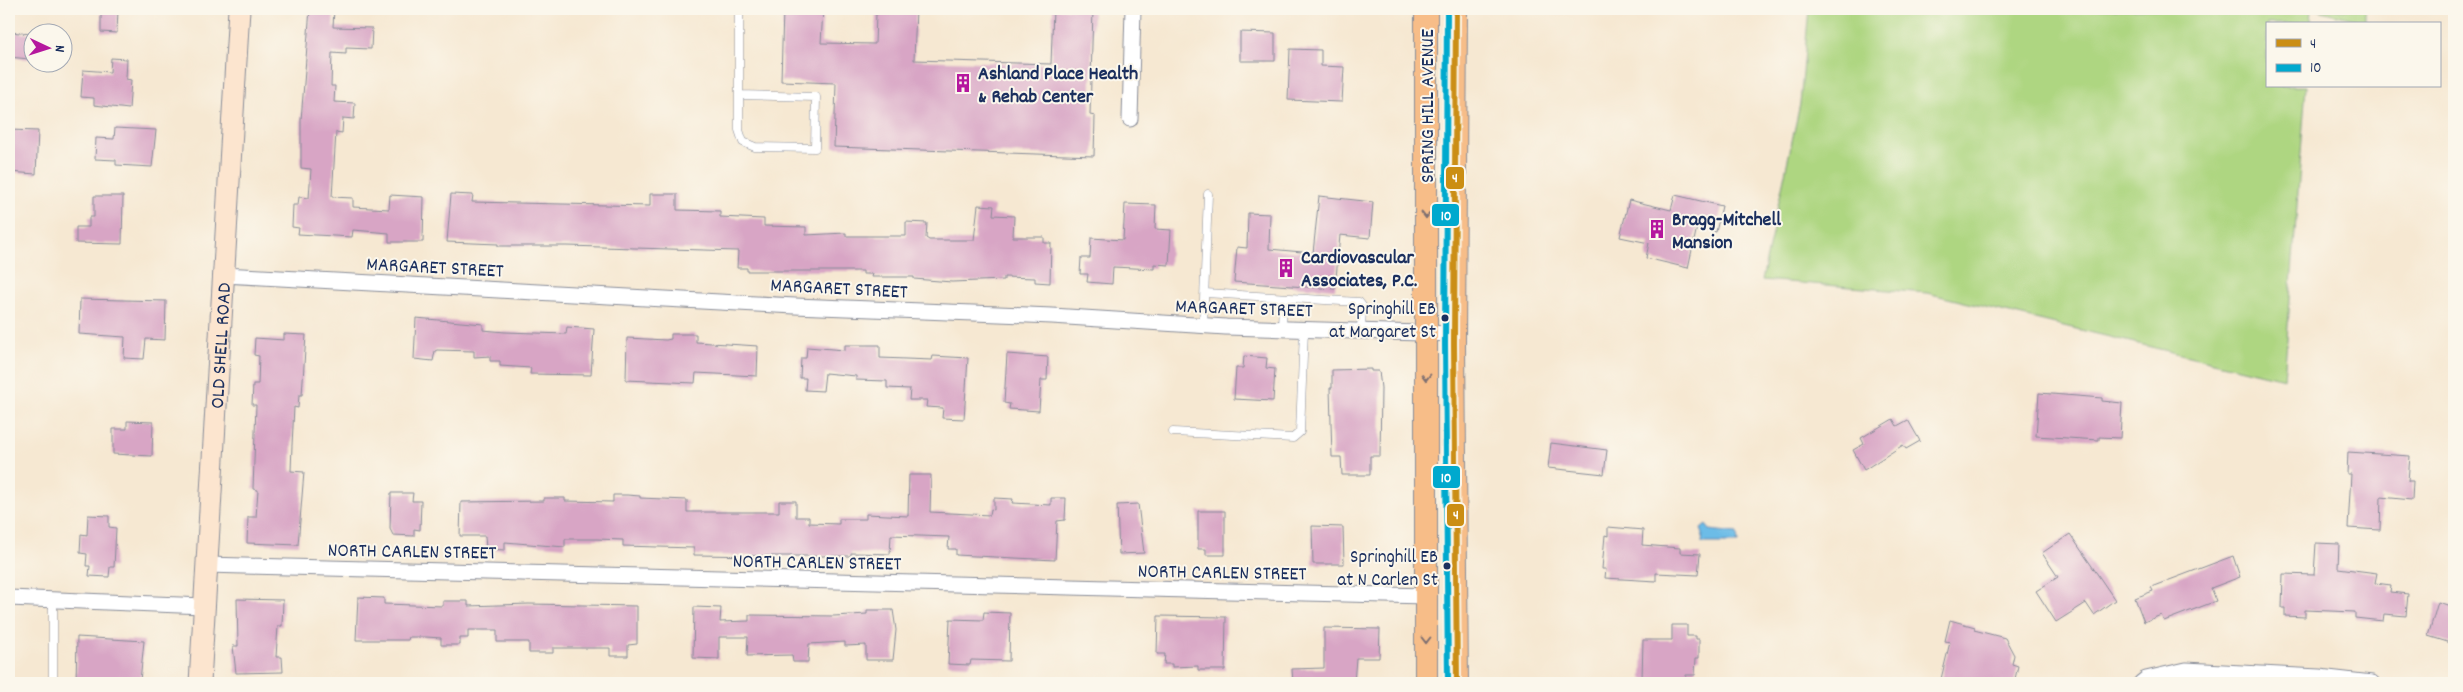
<svg xmlns="http://www.w3.org/2000/svg" width="2463" height="692" font-family="Dekko,sans-serif">
<rect width="100%" height="100%" fill="#fbf7ec"/>
<filter id="ink" filterUnits="userSpaceOnUse"><feTurbulence type="fractalNoise" baseFrequency=".02" numOctaves="2"/><feDisplacementMap in="SourceGraphic" scale="10" xChannelSelector="R" yChannelSelector="G"/><feConvolveMatrix kernelMatrix="1 2 1 2 8 2 1 2 1" color-interpolation-filters="sRGB"/></filter>
<filter id="wash" filterUnits="userSpaceOnUse"><feTurbulence type="fractalNoise" baseFrequency=".0096" numOctaves="4" result="noise"/><feDisplacementMap in="SourceGraphic" scale="20" xChannelSelector="R" yChannelSelector="G"/><feGaussianBlur stdDeviation="1.12" result="paint"/><feColorMatrix in="noise" values="0 0 0 0 0 0 0 0 0 0 0 0 0 0 0 0 0 1.4 0 .05"/><feComposite in="paint" operator="in"/></filter>
<g filter="url(#wash)">
<rect width="100%" height="100%" fill="#f6e8d2"/>
<path fill="#aed681" stroke="#648270" d="M 1809,9 L 2312,9 L 2311,24 L 2267,24 L 2267,86 L 2306,86 L 2284,379 L 1927,293 L 1762,280 L 1800,104 Z
M 2314,9 L 2365,9 L 2365,22 Z"/>
<path fill="#6cbce7" stroke="#4476a2" d="M 1706,525 L 1710,530 L 1737,533 L 1738,543 L 1702,543 L 1703,534 L 1701,529 Z"/>
<g id="blocks">
<path fill="#d8a5c5" d="M 101,9 L 118,9 L 117,33 L 101,32 Z
M 310,9 L 334,9 L 333,27 L 372,28 L 371,49 L 346,48 L 346,54 L 332,53 L 331,86 L 335,86 L 334,102 L 355,103 L 354,119 L 343,118 L 342,133 L 336,132 L 332,197 L 353,198 L 353,207 L 389,209 L 390,195 L 424,197 L 423,242 L 389,242 L 389,233 L 353,230 L 352,237 L 298,234 L 299,228 L 292,227 L 293,205 L 298,205 L 299,197 L 309,198 L 311,169 L 301,168 L 301,120 Z
M 783,9 L 823,9 L 821,43 L 875,44 L 876,14 L 878,14 L 878,9 L 916,9 L 914,60 L 1051,64 L 1053,9 L 1093,9 L 1090,115 L 1095,116 L 1094,156 L 834,147 L 836,83 L 781,81 Z
M 9,32 L 32,34 L 29,59 L 9,57 Z
M 1240,32 L 1275,33 L 1275,61 L 1240,61 Z
M 1290,49 L 1321,50 L 1321,66 L 1344,67 L 1342,102 L 1288,100 Z
M 111,58 L 127,59 L 126,79 L 131,80 L 129,109 L 94,105 L 94,98 L 81,97 L 83,70 L 110,72 Z
M 115,128 L 156,130 L 152,167 L 116,165 L 116,160 L 95,159 L 96,138 L 114,139 Z
M 9,130 L 38,131 L 36,174 L 9,172 Z
M 451,194 L 473,195 L 472,202 L 650,206 L 650,194 L 677,194 L 677,210 L 720,211 L 720,217 L 764,219 L 764,226 L 806,227 L 806,235 L 846,233 L 846,236 L 906,236 L 906,222 L 927,223 L 926,238 L 929,240 L 974,240 L 978,205 L 994,206 L 993,215 L 1014,216 L 1013,237 L 1044,237 L 1044,243 L 1051,243 L 1050,283 L 1035,282 L 1035,278 L 1004,277 L 1004,280 L 952,282 L 914,279 L 914,277 L 871,277 L 872,274 L 863,274 L 863,271 L 747,271 L 747,268 L 737,268 L 738,251 L 567,246 L 498,246 L 498,244 L 447,242 Z
M 1675,195 L 1722,206 L 1716,232 L 1697,227 L 1688,268 L 1646,258 L 1649,243 L 1620,237 L 1629,200 L 1671,210 Z
M 94,196 L 123,196 L 122,244 L 76,243 L 76,227 L 89,227 L 89,217 L 94,217 Z
M 1319,196 L 1373,202 L 1370,238 L 1340,235 L 1335,289 L 1234,282 L 1237,247 L 1247,248 L 1248,213 L 1270,214 L 1269,249 L 1313,253 Z
M 1125,204 L 1156,205 L 1155,229 L 1171,230 L 1169,265 L 1154,264 L 1154,269 L 1113,267 L 1112,284 L 1087,282 L 1088,274 L 1080,274 L 1081,258 L 1090,258 L 1091,238 L 1123,240 Z
M 80,299 L 166,301 L 165,340 L 146,339 L 144,359 L 124,358 L 125,337 L 79,334 Z
M 416,318 L 483,324 L 483,330 L 505,332 L 566,334 L 567,327 L 594,329 L 591,375 L 530,374 L 531,368 L 500,366 L 500,361 L 490,361 L 490,356 L 474,357 L 474,351 L 437,350 L 435,351 L 433,361 L 414,359 Z
M 284,334 L 306,335 L 302,395 L 299,395 L 298,408 L 294,407 L 292,445 L 291,471 L 304,472 L 298,545 L 247,543 L 248,517 L 256,517 L 258,490 L 253,489 L 256,405 L 252,405 L 253,384 L 258,384 L 259,356 L 254,355 L 255,338 L 284,340 Z
M 671,334 L 696,334 L 696,342 L 758,346 L 757,376 L 696,373 L 695,383 L 626,380 L 627,338 L 666,340 L 671,339 Z
M 845,345 L 880,345 L 880,358 L 932,360 L 933,356 L 968,358 L 964,419 L 942,418 L 943,408 L 926,407 L 927,400 L 909,400 L 910,389 L 887,388 L 887,381 L 856,380 L 856,376 L 825,373 L 823,391 L 805,390 L 806,378 L 800,378 L 801,358 L 806,358 L 807,347 L 845,350 Z
M 1007,354 L 1048,357 L 1047,380 L 1041,380 L 1039,411 L 1009,409 L 1010,404 L 1004,403 Z
M 1244,356 L 1267,358 L 1266,368 L 1275,369 L 1273,401 L 1234,399 L 1236,368 L 1243,368 Z
M 1371,369 L 1371,371 L 1379,371 L 1381,388 L 1380,456 L 1370,456 L 1370,475 L 1342,475 L 1341,457 L 1332,457 L 1330,388 L 1332,388 L 1332,370 Z
M 2039,393 L 2102,398 L 2102,401 L 2122,403 L 2120,438 L 2099,437 L 2099,440 L 2036,436 Z
M 1893,419 L 1897,426 L 1908,420 L 1920,441 L 1906,449 L 1903,445 L 1864,470 L 1853,450 L 1864,444 L 1861,438 Z
M 127,421 L 153,422 L 152,456 L 113,454 L 113,429 L 127,429 Z
M 1551,443 L 1607,450 L 1604,474 L 1548,468 Z
M 2348,452 L 2410,456 L 2408,481 L 2413,481 L 2412,500 L 2381,497 L 2380,530 L 2348,528 L 2351,474 L 2347,474 Z
M 909,475 L 931,475 L 930,512 L 990,515 L 991,509 L 994,510 L 994,498 L 1013,499 L 1012,503 L 1051,505 L 1051,498 L 1066,498 L 1065,520 L 1057,521 L 1055,560 L 956,555 L 956,549 L 948,549 L 949,537 L 891,535 L 890,554 L 851,553 L 851,556 L 767,556 L 694,555 L 694,548 L 623,546 L 623,540 L 597,539 L 565,539 L 565,547 L 505,542 L 505,550 L 486,549 L 485,536 L 460,536 L 461,502 L 544,501 L 544,498 L 565,498 L 565,501 L 613,502 L 613,495 L 627,495 L 640,496 L 640,498 L 687,500 L 687,512 L 779,512 L 779,501 L 796,501 L 796,517 L 809,517 L 809,523 L 839,524 L 839,519 L 866,519 L 866,514 L 908,516 Z
M 391,493 L 413,493 L 412,501 L 421,501 L 420,530 L 414,529 L 414,536 L 393,535 L 390,529 Z
M 1138,504 L 1144,553 L 1119,554 L 1117,505 Z
M 1198,511 L 1225,511 L 1225,555 L 1206,555 L 1206,549 L 1198,549 Z
M 88,515 L 109,516 L 109,527 L 116,528 L 114,567 L 110,567 L 109,577 L 89,576 L 90,566 L 86,566 L 87,554 L 80,553 L 81,534 L 87,535 Z
M 1312,526 L 1343,527 L 1344,564 L 1313,564 Z
M 1608,527 L 1643,530 L 1642,545 L 1680,548 L 1680,553 L 1700,554 L 1698,575 L 1656,573 L 1656,581 L 1605,578 L 1606,569 L 1602,569 L 1605,535 L 1608,536 Z
M 2070,534 L 2115,600 L 2094,615 L 2086,603 L 2056,622 L 2036,591 L 2058,577 L 2042,553 Z
M 2316,543 L 2339,544 L 2338,568 L 2377,573 L 2375,583 L 2391,585 L 2390,592 L 2408,594 L 2406,616 L 2384,614 L 2383,621 L 2355,618 L 2355,612 L 2305,610 L 2305,617 L 2285,616 L 2285,608 L 2282,608 L 2283,574 L 2314,575 Z
M 2233,556 L 2240,577 L 2211,588 L 2216,601 L 2164,621 L 2161,615 L 2144,622 L 2135,598 L 2153,591 L 2151,587 Z
M 358,597 L 384,598 L 384,604 L 443,606 L 443,601 L 468,601 L 468,606 L 529,604 L 637,606 L 637,644 L 628,645 L 628,656 L 610,656 L 610,648 L 553,648 L 553,653 L 529,653 L 529,642 L 497,642 L 497,630 L 468,630 L 468,638 L 460,638 L 460,645 L 441,645 L 441,638 L 426,637 L 409,637 L 408,640 L 356,640 Z
M 237,599 L 283,600 L 282,626 L 278,626 L 276,657 L 282,657 L 283,672 L 236,673 L 233,646 L 238,646 Z
M 2438,602 L 2454,607 L 2454,644 L 2428,636 Z
M 694,607 L 721,608 L 720,622 L 749,621 L 749,615 L 834,616 L 867,614 L 867,610 L 893,610 L 896,630 L 893,660 L 866,660 L 866,645 L 845,646 L 845,642 L 809,644 L 808,662 L 793,662 L 792,655 L 747,656 L 748,637 L 719,637 L 719,659 L 693,658 Z
M 984,612 L 1010,613 L 1009,661 L 971,660 L 970,665 L 948,664 L 950,619 L 983,620 Z
M 1158,616 L 1226,617 L 1225,670 L 1198,670 L 1198,666 L 1172,667 L 1172,664 L 1164,664 L 1165,654 L 1157,654 Z
M 1950,620 L 1975,627 L 1974,630 L 2005,638 L 2014,655 L 2012,664 L 2018,666 L 2014,683 L 1940,683 L 1950,642 L 1945,641 Z
M 1672,625 L 1687,625 L 1687,636 L 1696,636 L 1696,639 L 1699,639 L 1699,658 L 1696,658 L 1695,675 L 1686,675 L 1686,683 L 1642,679 L 1643,640 L 1672,640 Z
M 1324,628 L 1380,629 L 1379,658 L 1356,658 L 1354,683 L 1293,683 L 1292,669 L 1324,668 Z
M 77,637 L 144,641 L 140,681 L 76,683 Z"/>
</g>
</g>
<g filter="url(#ink)">
<use href="#blocks" fill-opacity="0" stroke="#888c98" stroke-width="1"/>
<g fill="none" stroke-linecap="round" stroke-linejoin="round">
<g stroke="#888c98" stroke-width="9">
<path id="lane" d="M 739,95 L 816,97 L 815,148 L 755,147 L 743,142 L 739,130 L 739,9
M 1205,293 L 1359,302 L 1362,306 L 1361,331
M 1203,326 L 1208,194
M 1282,329 L 1283,298
M 1173,432 L 1293,438 L 1300,432 L 1304,330
M 53,683 L 53,600"/>
</g>
<g stroke="#888c98" stroke-width="17">
<path id="street" d="M 1130,119 L 1133,9
M 223,275 L 795,306 L 1052,316 L 1226,327 L 1454,334
M 207,565 L 1426,596
M 9,598 L 204,606
M 2141,683 L 2146,679 L 2186,670 L 2319,677 L 2372,683"/>
</g>
<g stroke="#888c98" stroke-width="23">
<g id="secondary">
<path id="s1" d="M 200,683 L 239,9"/>
</g>
</g>
<g stroke="#888c98" stroke-width="24">
<path id="primary" d="M 1426,9 L 1426,683
M 1456,9 L 1454,344 L 1457,683"/>
</g>
<use href="#lane" stroke="#fff" stroke-width="8"/>
<use href="#street" stroke="#fff" stroke-width="15"/>
<use href="#secondary" stroke="#fce5cf" stroke-width="21"/>
<use href="#primary" stroke="#f7bd88" stroke-width="22"/>
<g stroke="#fbf7ec" stroke-width="10">
<path id="bus-1" d="M 1456,9 L 1454,344 L 1457,683"/>
</g>
<g stroke="#fbf7ec" stroke-width="10">
<path id="bus-2" d="M 1447,9 L 1445,344 L 1448,683"/>
</g>
<use href="#bus-1" stroke="#cb8e13" stroke-width="6"/>
<use href="#bus-2" stroke="#00a9ce" stroke-width="6"/>
</g>
<defs><path id="oneway-chevron" d="M-2-3.5L2.5 0L-2 3.5" fill="none" stroke-width="1.6" stroke-linecap="round" stroke-linejoin="round" transform="scale(1.25)"/></defs>
<g stroke="#7e6f71">
<use href="#oneway-chevron" transform="translate(1426 215) rotate(90)"/>
<use href="#oneway-chevron" transform="translate(1426 377) rotate(90)"/>
<use href="#oneway-chevron" transform="translate(1426 640) rotate(90)"/>
</g>
</g>
<defs>
<g id="building-bare" transform="scale(1.5)"><path d="M-4-6H4V6H1V3H-1V6H-4ZM-2.5-4.3h1.7v1.8h-1.7ZM.8-4.3h1.7v1.8H.8ZM-2.5-1h1.7V.8h-1.7ZM.8-1h1.7V.8H.8Z" fill="#b5179e" stroke="#fbf7ec" stroke-width="2.5" paint-order="stroke"/></g>
</defs>
<g fill-rule="evenodd">
<use href="#building-bare" x="963" y="83"/>
<use href="#building-bare" x="1657" y="229"/>
<use href="#building-bare" x="1286" y="268"/>
</g>
<g fill="#1b2f5e" stroke="#fbf7ec" stroke-width="2">
<circle cx="1445" cy="318" r="4.5"/>
<circle cx="1447" cy="566" r="4.5"/>
</g>
<g text-anchor="middle" stroke-width="4" stroke-linejoin="round" paint-order="stroke">
<g font-size="19" fill="#1b2f5e" stroke="#fbf7ec" text-anchor="end">
<text x="1436" y="314">Springhill EB<tspan x="1436" dy="23">at Margaret St</tspan></text>
<text x="1438" y="562">Springhill EB<tspan x="1438" dy="23">at N Carlen St</tspan></text>
</g>
<g font-size="20" font-weight="bold" fill="#1b2f5e" stroke="#fbf7ec" text-anchor="start">
<text x="978" y="79">Ashland Place Health<tspan x="978" dy="23">&amp; Rehab Center</tspan></text>
<text x="1672" y="225">Bragg-Mitchell<tspan x="1672" dy="23">Mansion</tspan></text>
<text x="1301" y="263">Cardiovascular<tspan x="1301" dy="23">Associates, P.C.</tspan></text>
</g>
<g font-size="20" fill="#1b2f5e" stroke="#fbf7ec">
<text transform="translate(1426 106) rotate(-90)" y="7">SPRING HILL AVENUE</text>
<text transform="translate(435 266) rotate(3)" y="7">MARGARET STREET</text>
<text transform="translate(839 287) rotate(3)" y="7">MARGARET STREET</text>
<text transform="translate(1244 307) rotate(2)" y="7">MARGARET STREET</text>
<text dy="7" stroke="none"><textPath href="#s1" startOffset="338">OLD SHELL ROAD</textPath></text>
<text transform="translate(412 550) rotate(1)" y="7">NORTH CARLEN STREET</text>
<text transform="translate(817 561) rotate(1)" y="7">NORTH CARLEN STREET</text>
<text transform="translate(1222 571) rotate(1)" y="7">NORTH CARLEN STREET</text>
</g>
</g>
<g stroke="#fbf7ec" stroke-width="2">
<rect x="1445" y="166" width="20" height="24" rx="5" fill="#cb8e13"/>
<rect x="1431" y="203" width="29" height="24" rx="5" fill="#00a9ce"/>
<rect x="1432" y="465" width="29" height="24" rx="5" fill="#00a9ce"/>
<rect x="1446" y="503" width="19" height="24" rx="5" fill="#cb8e13"/>
</g>
<g font-size="14" text-anchor="middle" font-weight="bold" fill="#fff">
<text x="1455" y="182">4</text>
<text x="1446" y="220">10</text>
<text x="1446" y="482">10</text>
<text x="1456" y="519">4</text>
</g>
<rect width="2463" height="692" fill="none" stroke="#fbf7ec" stroke-width="30"/>
<rect x="2266" y="22" width="175" height="65" fill="#fbf7ec" stroke="#a1a7b3"/>
<rect x="2276" y="39" width="25" height="8" fill="#cb8e13" stroke="#a1a7b3"/>
<text x="2310" y="48" font-size="15" fill="#1b2f5e">4</text>
<rect x="2276" y="64" width="25" height="8" fill="#00a9ce" stroke="#a1a7b3"/>
<text x="2310" y="72" font-size="15" fill="#1b2f5e">10</text>
<g transform="translate(48 48) rotate(94)"><circle r="24" fill="#fbf7ec" stroke="#a1a7b3"/>
<path d="M0-4L9 19L0 12L-9 19Z" fill="#b5179e"/>
<text y="-8" font-size="14" font-weight="bold" text-anchor="middle" fill="#1b2f5e">N</text>
</g>
</svg>
